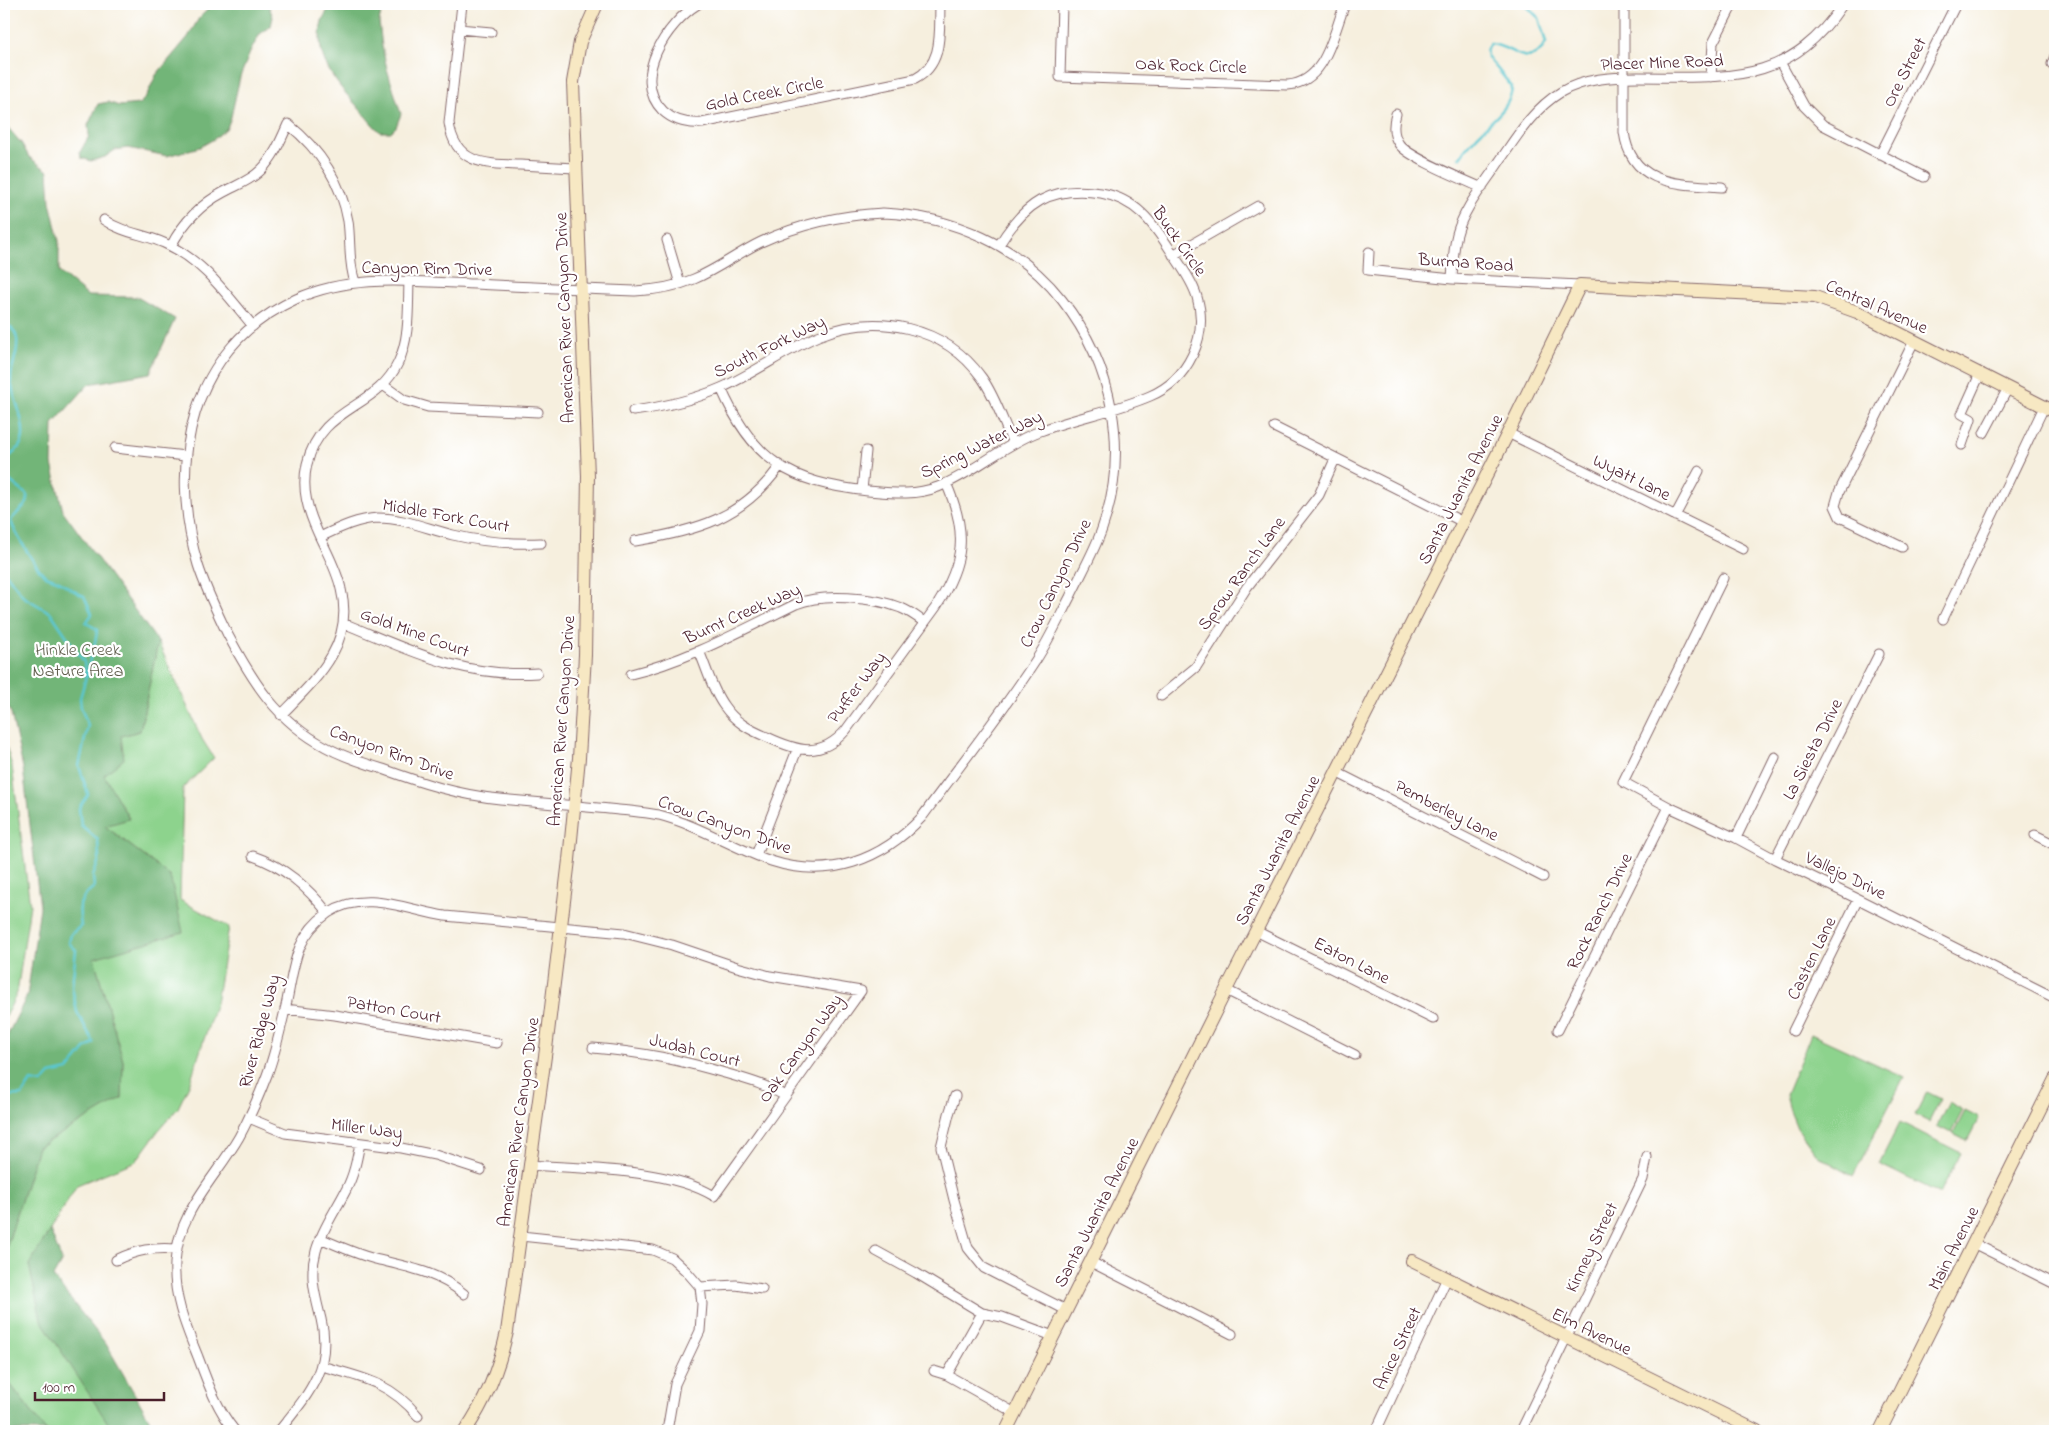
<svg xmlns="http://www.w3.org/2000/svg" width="2059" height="1435" font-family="'Indie Flower',sans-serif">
<rect width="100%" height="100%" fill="#fff"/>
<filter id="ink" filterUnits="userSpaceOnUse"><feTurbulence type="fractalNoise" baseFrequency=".02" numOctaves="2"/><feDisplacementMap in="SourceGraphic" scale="10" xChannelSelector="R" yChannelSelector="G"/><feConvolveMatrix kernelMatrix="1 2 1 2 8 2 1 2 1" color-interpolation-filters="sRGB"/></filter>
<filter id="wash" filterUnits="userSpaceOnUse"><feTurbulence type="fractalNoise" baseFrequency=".0096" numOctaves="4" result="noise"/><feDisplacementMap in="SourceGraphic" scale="20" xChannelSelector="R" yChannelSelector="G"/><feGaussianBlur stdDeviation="1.12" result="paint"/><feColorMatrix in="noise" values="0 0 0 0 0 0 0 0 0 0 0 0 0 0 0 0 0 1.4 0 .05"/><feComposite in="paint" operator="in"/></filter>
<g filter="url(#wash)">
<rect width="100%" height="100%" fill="#f6efde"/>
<path fill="#8dd38d" stroke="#6c795c" d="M 158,642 L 202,739 L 214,758 L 183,788 L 180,900 L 229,927 L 216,1003 L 189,1085 L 178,1108 L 158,1131 L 136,1161 L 77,1185 L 29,1265 L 88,1390 L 113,1431 L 46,1431 L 4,1376 L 4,1255 L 38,1147 L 122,1098 L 123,1061 L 94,958 L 170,876 L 105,826 L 129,818 L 103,775 L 120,736 L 140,731 Z
M 4,739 L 12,766 L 30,905 L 17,993 L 4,1020 Z
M 1811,1034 L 1904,1077 L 1853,1176 L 1818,1156 L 1797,1128 L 1790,1111 L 1786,1095 Z
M 1927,1091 L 1941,1098 L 1929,1122 L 1915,1115 Z
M 1949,1102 L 1963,1110 L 1951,1133 L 1937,1126 Z
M 1965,1111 L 1979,1118 L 1967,1141 L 1953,1134 Z
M 1900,1122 L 1961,1153 L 1940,1194 L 1879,1164 Z"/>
<path fill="#72b578" stroke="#5e6a52" d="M 213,4 L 268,4 L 273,17 L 271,26 L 260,34 L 251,50 L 240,77 L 231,117 L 227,128 L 214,139 L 200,147 L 167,156 L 128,148 L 115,150 L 105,157 L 91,161 L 81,158 L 80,152 L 89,136 L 88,125 L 98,104 L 108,102 L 119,106 L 139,104 L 146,97 L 156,75 L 188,37 L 199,18 Z
M 330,4 L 383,4 L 379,22 L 382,46 L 387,69 L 401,114 L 396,127 L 391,132 L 380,132 C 371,124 365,115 357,106 C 335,82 313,57 322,21 C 324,15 329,10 330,4 Z
M 4,123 L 22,144 L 29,157 L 48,171 L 50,202 L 59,241 L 59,272 L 88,296 L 137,297 L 175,319 L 150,373 L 89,384 L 53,424 L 52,464 L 63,511 L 158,642 L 140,731 L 121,736 L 124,759 L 104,775 L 129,819 L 105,826 L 170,876 L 183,932 L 94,958 L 123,1061 L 122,1098 L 38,1147 L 4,1255 L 4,1042 L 27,996 L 40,907 L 23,768 L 11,713 L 4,698 Z
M 50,1230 L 62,1261 L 53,1277 L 106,1344 L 156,1431 L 113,1431 L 41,1320 L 29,1265 Z
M 4,1376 L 46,1431 L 4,1431 Z"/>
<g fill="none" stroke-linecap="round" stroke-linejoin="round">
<path stroke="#5ac7d1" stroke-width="2.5" d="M 1459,158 C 1466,149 1473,139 1482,131 C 1495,117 1511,107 1512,87 L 1487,56 L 1486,50 L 1490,44 C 1513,45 1528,73 1546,43 L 1539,18 L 1524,4
M 4,310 L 7,313 L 4,318
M 4,321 C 9,327 16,330 17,339 C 19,353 10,367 11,381 C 13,399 24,416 23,434 C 23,448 12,453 4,462
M 4,476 L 26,494 L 28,498 L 27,503 L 11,520 C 12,529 38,571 46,576 C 51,578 56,579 61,582 C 69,588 74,592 84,596 L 92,614 L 86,623 L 97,629 C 97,646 87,656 88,675 L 86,677
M 4,571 L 24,597 L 51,613 L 84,662 L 86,677 L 80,698 L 81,708 L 88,725 L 79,766 L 88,794 L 79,808 L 81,825 L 98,840 L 99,860 L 93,876 L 94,887 C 78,899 78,907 81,926 L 71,934 L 69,943 L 76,950 L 72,987 L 77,1012 L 94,1043 L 85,1049 L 68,1070 L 50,1074 L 42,1083 L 31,1081 L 22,1095 L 4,1096"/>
</g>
</g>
<g filter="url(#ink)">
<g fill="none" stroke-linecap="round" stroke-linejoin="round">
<g stroke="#86686a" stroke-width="11">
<path id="street" d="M 462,4 L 449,123 C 455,165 486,164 520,165 C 539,166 557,167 575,168
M 698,4 C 667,23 630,78 663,111 C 674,121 688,124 702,123 L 915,79 C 944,64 939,32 940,4
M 1062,4 L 1060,77 L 1288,85 C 1326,82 1333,34 1345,4
M 1624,4 L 1624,132 C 1631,186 1679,184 1722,187
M 459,29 L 491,32
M 1780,62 L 1804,106 L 1823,125 L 1924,177
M 2052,64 L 2055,56
M 1711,77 L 1713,43 L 1733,4
M 1396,114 C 1393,124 1392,134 1399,144 C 1409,158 1463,179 1482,188
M 1880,155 L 1956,4
M 883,213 C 952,216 1019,245 1062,300 C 1113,365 1130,450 1102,529 C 1094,552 1081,574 1070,597 C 1059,618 1049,640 1036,660 C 1001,714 960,765 922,817 C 882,860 829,880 771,861 C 733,848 698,825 659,815 C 639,811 618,810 598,808 C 565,805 533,802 500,799 C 459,795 421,783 383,769 C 363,763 344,757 326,747 C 277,721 253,682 228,635 C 217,612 206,590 198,565 C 167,462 190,348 296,299 C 353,273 415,282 475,284 C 529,287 582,289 635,291 C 655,290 675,287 694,279 C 718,269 738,253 761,242 C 800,224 840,215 883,213 Z
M 104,220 C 123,233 144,234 164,243 C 203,260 227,295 253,326
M 667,240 L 680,284
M 171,246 C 183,223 201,204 224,192 C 237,185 250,181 261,170 C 274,157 281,140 288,124 C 319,149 341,181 348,221 C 351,242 348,262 355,282
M 1369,252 L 1368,270 L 1452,279 L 1580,285
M 1173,255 L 1258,206
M 1452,279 C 1453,264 1453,249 1457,234 C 1464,208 1484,185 1499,162 C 1517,136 1533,109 1561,92 C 1585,78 1612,77 1638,77 C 1727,77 1788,86 1843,4
M 383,385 L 404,400 L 428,407 L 538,412
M 721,388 C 753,461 790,483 868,491 C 892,493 914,496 938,487 C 971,474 1001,447 1035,433 C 1072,418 1113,412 1150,396 C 1188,380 1209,337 1197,297 C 1192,280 1180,265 1171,251 C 1153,223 1136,199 1101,193 C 1050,185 1024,204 999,245
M 633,411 C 663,407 693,400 721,388 C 755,373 785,350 818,336 C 876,312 945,326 982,378 C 996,398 1003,422 1013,443
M 1274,427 L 1463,522
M 1508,433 L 1743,549
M 1984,433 L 2008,388
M 1962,445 L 1971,419 L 1962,414 L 1980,374
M 115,448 L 185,456
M 862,490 L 866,451
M 1675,516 L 1699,471
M 320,537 C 339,528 357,519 378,518 C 404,518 428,529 453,535 C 482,542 511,544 541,543
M 635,541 C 696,531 742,519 780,466
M 1902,547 L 1840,517 L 1835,506 L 1839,492 L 1914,341
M 1723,578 L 1623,782 L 1669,807 L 1736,838 L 1775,859 L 1858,899 L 2055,998
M 1943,619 L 2044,407
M 343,623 C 410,650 462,678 537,673
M 699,651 C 707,669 712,690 724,706 C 735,722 750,730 767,737 C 797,751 821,759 846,730 L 936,607 C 965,562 968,532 946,483
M 631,674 C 689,660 742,630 796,604 C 822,593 874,597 901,608 C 909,611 917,617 924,622
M 1161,696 L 1196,667 L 1247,587 L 1319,495 L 1335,459
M 281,715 C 316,679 355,645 341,589 C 337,570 326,551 318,533 C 308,511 301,489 307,464 C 321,405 376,410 398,363 C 410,338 408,309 409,281
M 1336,772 L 1543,877
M 2035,835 L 2055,845
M 1736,838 L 1775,757
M 756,855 L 797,750
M 253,856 C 285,867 307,887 328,913
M 1775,859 L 1879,654
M 1256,931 L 1433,1019
M 1226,990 L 1355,1055
M 285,1009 L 335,1015 L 497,1043
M 1558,1030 L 1669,807
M 1793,1031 L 1858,899
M 593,1048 C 642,1052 681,1060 728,1074 C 748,1080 767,1085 785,1096
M 955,1096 L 949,1114 L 941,1147 L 954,1200 L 968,1248 L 984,1268 L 1066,1310
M 249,1118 L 285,1133 L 401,1148 L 435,1155 L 481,1170
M 521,1236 L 653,1250 L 672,1258 L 687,1272 L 700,1287 L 702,1304 L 700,1331 L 675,1384 L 667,1431
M 320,1238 C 338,1246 356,1254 375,1259 C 408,1267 438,1272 464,1294
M 1975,1244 L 2055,1284
M 876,1251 L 916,1273 L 982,1313 L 1002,1317 L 1053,1336
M 116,1260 C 136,1250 154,1247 177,1249
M 1091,1262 L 1232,1334
M 700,1287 L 736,1285 L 762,1289
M 321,1366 C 361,1377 390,1382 418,1416
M 934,1371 L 947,1375 L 1015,1413
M 947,1375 L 982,1313
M 235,1431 C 217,1409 208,1384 198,1357 C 186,1327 173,1297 175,1263 C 178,1211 215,1179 239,1137 C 250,1117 259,1096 267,1075 C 275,1054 280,1031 285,1010 C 294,972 292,938 328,913 C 364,889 407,910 445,916 L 624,933 L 672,945 L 737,967 L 770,976 L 861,991 L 714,1196 C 668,1168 583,1169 529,1165
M 279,1431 C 307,1396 333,1368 321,1319 C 315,1295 309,1276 316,1251 C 322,1229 336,1210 346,1190 C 354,1175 357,1159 360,1143
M 1376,1431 L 1447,1278
M 1521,1431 L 1643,1179 L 1647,1157"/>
</g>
<g stroke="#86686a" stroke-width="14">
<path id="secondary" d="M 1412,1261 L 1757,1431
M 465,1431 C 486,1401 499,1368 507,1332 L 546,1049 L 569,860 L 579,758 L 585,655 L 588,476 L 573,82 L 580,42 L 597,4
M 1006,1431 L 1226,990 L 1508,433 L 1580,285 L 1815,297 L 1857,312 L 2055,412
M 1880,1431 L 2055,1079"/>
</g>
<use href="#street" stroke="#fff" stroke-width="9"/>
<use href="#secondary" stroke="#f7e8c3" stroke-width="12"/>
</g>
</g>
<g text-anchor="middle" stroke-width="4.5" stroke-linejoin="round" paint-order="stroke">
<g font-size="18" fill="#4a1f2b" stroke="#fff">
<text transform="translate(1662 62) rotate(-2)" y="6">Placer Mine Road</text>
<text transform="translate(1191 65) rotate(2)" y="6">Oak Rock Circle</text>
<text transform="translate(1904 72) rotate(-63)" y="6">Ore Street</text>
<text transform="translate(764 93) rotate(-11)" y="6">Gold Creek Circle</text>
<text transform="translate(1180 241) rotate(55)" y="6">Buck Circle</text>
<text transform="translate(1466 262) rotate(4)" y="6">Burma Road</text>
<text transform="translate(427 268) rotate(1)" y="6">Canyon Rim Drive</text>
<text transform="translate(1877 306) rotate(24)" y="6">Central Avenue</text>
<text transform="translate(564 318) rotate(-92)" y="6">American River Canyon Drive</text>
<text transform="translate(769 346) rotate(-26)" y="6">South Fork Way</text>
<text transform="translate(981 444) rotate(-26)" y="6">Spring Water Way</text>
<text transform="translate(1632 477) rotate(26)" y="6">Wyatt Lane</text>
<text transform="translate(1460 489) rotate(-63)" y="6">Santa Juanita Avenue</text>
<text transform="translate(446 515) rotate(10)" y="6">Middle Fork Court</text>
<text transform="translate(1241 573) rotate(-54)" y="6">Sprow Ranch Lane</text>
<text transform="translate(1055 583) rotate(-64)" y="6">Crow Canyon Drive</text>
<text transform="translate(742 613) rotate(-24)" y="6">Burnt Creek Way</text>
<text transform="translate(415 632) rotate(20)" y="6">Gold Mine Court</text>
<text transform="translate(856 687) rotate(-53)" y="6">Puffer Way</text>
<text transform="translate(561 721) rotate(-86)" y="6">American River Canyon Drive</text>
<text transform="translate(1812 749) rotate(-63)" y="6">La Siesta Drive</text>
<text transform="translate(392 752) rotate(20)" y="6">Canyon Rim Drive</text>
<text transform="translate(1447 810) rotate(27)" y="6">Pemberley Lane</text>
<text transform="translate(725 824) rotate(20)" y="6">Crow Canyon Drive</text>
<text transform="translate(1277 850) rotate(-63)" y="6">Santa Juanita Avenue</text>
<text transform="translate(1846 875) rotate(26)" y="6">Vallejo Drive</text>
<text transform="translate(1599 911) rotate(-64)" y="6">Rock Ranch Drive</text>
<text transform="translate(1811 958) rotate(-64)" y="6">Casten Lane</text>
<text transform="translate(1352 960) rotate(27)" y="6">Eaton Lane</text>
<text transform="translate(394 1009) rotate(10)" y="6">Patton Court</text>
<text transform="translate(259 1031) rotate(-75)" y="6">River Ridge Way</text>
<text transform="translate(800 1048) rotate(-54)" y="6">Oak Canyon Way</text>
<text transform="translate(695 1050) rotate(14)" y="6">Judah Court</text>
<text transform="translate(518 1122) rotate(-82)" y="6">American River Canyon Drive</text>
<text transform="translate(367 1128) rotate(7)" y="6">Miller Way</text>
<text transform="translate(1096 1212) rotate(-63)" y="6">Santa Juanita Avenue</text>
<text transform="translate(1591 1247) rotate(-64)" y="6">Kinney Street</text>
<text transform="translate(1953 1248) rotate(-63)" y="6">Main Avenue</text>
<text transform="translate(1592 1331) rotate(26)" y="6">Elm Avenue</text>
<text transform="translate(1397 1348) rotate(-65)" y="6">Anice Street</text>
</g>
<g font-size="18" fill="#615e4d" stroke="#fff">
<text x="78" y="655">Hinkle Creek<tspan x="78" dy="21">Nature Area</tspan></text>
</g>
</g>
<rect width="2059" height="1435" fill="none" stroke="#fff" stroke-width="20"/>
<path d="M35 1392v8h129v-8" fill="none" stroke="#4a1f2b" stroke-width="2.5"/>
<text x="42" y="1392" font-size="15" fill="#4a1f2b" stroke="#ffffff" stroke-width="4" paint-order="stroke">100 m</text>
</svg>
